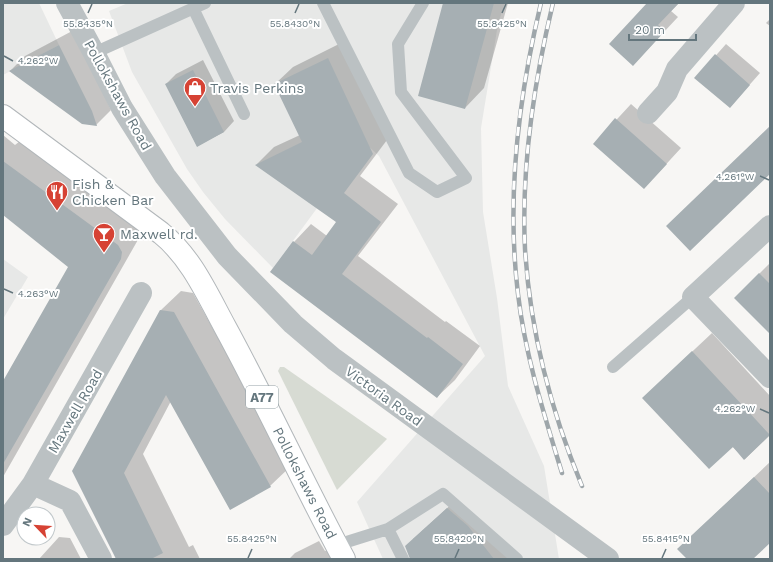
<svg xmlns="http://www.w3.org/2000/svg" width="773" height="562" font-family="'Work Sans',sans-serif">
<rect width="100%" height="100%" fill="#f7f6f4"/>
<path fill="#e7e8e7" d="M 3,3 L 39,3 L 59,45 L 3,75 Z
M 128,3 L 505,3 L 498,24 L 481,128 L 483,212 L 497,298 L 508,386 L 544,466 L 559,559 L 383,559 L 357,502 L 485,356 L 379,156 L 365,143 L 273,268 L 225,219 L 203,192 L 187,169 L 132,72 L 109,11 Z
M 3,259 L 28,277 L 3,319 Z"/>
<path fill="#d7dbd3" d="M 280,367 L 284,367 L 387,439 L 337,490 L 278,371 Z"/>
<path fill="#0003" d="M 444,3 L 508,3 L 484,88 L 465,108 Z
M 648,3 L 679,3 L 671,11 L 678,17 L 633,65 Z
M 770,19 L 770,26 L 766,23 Z
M 74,30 L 111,110 L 96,125 L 10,71 L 25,56 Z
M 345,41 L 390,136 L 360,176 L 398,204 L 358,256 L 445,322 L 446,321 L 480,346 L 455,380 L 437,397 L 271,272 L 294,242 L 311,224 L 327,236 L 338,222 L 257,164 L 274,147 L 300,135 L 275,84 L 293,67 Z
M 726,44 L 760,73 L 730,107 L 696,78 Z
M 203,60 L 234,121 L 224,132 L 197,146 L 166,84 L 176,74 Z
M 631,104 L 681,148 L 659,172 L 595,143 Z
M 3,135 L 15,145 L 20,141 L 137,226 L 141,232 L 139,238 L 3,477 L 3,383 L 69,267 L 3,214 Z
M 770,263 L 770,333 L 735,298 Z
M 181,291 L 193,293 L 290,467 L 270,486 L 171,401 L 143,454 L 189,547 L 193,545 L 200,559 L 117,559 L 73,471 L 161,310 Z
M 712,333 L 770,396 L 770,435 L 745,459 L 663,379 Z
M 770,462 L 770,541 L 751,559 L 688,559 L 694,534 Z
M 455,501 L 510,559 L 411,559 L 413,539 Z
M 59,537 L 70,538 L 81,559 L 39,559 Z
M 319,541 L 325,551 L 330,549 L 336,559 L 289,559 L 295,553 Z"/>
<path fill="#a6afb3" d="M 443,3 L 494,3 L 465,109 L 418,96 Z
M 647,3 L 679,3 L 658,25 L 665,31 L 633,66 L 609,44 Z
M 59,45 L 92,111 L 97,126 L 82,124 L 9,71 Z
M 715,54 L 750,85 L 730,108 L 694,78 Z
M 328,58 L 373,154 L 344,193 L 381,222 L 342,274 L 427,338 L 428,337 L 463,364 L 437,398 L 270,272 L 293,241 L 312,255 L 336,222 L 255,165 L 302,142 L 274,84 Z
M 193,70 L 224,132 L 197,147 L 165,84 Z
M 615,118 L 667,164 L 644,189 L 593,144 Z
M 770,126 L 770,174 L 690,251 L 666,226 Z
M 3,161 L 118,245 L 122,252 L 121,259 L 3,464 L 3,381 L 68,267 L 3,215 Z
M 759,273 L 770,284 L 770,334 L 734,298 Z
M 160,310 L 174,312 L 271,487 L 230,510 L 166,395 L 124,473 L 163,553 L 151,559 L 116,559 L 72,471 Z
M 692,351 L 770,435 L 744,460 L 733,447 L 709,469 L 642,398 Z
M 754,477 L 770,494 L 770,543 L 753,559 L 687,559 L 677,549 Z
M 447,508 L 468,526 L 494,559 L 410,559 L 405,546 Z"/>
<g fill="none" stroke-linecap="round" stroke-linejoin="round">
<g stroke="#b2b7ba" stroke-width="24">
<path id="primary" d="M 3,116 L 161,233 C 191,257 207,294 225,327 C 267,404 303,483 344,559"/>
</g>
<path stroke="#bbc1c3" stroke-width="12" d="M 323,3 L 409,173 L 437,192 L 466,178 L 401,92 L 398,44 L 423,3
M 193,8 L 244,114
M 94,53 L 205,3
M 613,367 L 693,297
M 388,529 L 443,494 L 517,559
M 337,545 L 388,529 L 403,559"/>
<path stroke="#bbc1c3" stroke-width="22" d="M 67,3 L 94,53 L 122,108 L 165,176 L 227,256 L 293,324 L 334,359 L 608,559
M 648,113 L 667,92 L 677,69 L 734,3
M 770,226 L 693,297 L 770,377
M 33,484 L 70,501 L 101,559
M 3,525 L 33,484 L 141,293"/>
<use href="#primary" stroke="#fff" stroke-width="22"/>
<g stroke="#9ea6aa" stroke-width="4.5">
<path id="rail" d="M 541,3 C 518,99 506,196 518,294 C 525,355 544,414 562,473
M 553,3 C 534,82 521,167 525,249 C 530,330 551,411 582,486"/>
</g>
<use href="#rail" stroke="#fff" stroke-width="3" stroke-dasharray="9" stroke-linecap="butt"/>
</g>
<path fill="none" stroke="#64767d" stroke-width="1.5" d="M 88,13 L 92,4M 295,13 L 299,4M 502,13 L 506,4M 4,56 L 13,61M 760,176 L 769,180M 4,289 L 13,293M 760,409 L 769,413M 248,558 L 252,549M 455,558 L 459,549M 662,558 L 666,549"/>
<defs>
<g id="shop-pin" transform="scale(1.15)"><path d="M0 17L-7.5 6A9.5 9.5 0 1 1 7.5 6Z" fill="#d64234" stroke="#fff"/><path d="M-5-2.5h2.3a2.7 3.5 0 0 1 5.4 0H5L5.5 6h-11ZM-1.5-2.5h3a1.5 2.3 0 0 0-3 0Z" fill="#fff"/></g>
<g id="restaurant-pin" transform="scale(1.15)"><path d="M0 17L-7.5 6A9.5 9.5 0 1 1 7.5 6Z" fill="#d64234" stroke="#fff"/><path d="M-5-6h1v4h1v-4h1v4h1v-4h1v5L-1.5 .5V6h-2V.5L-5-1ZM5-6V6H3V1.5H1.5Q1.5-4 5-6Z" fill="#fff"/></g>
<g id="bar-pin" transform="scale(1.15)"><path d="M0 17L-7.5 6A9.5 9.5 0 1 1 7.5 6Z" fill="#d64234" stroke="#fff"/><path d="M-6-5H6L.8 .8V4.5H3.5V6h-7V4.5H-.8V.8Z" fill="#fff"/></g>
</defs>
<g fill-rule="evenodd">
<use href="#shop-pin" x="195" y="88"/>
<use href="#restaurant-pin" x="57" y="192"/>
<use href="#bar-pin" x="104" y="234"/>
</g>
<g text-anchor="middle" stroke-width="4" stroke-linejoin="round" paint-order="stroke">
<rect fill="#fff" stroke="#929fa4" stroke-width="1" x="246" y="386" width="32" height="22" rx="3"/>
<g font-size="13" font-weight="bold" fill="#64767d">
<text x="262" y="402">A77</text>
</g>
<g font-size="14" fill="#64767d" stroke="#fff" text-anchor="start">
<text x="210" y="93">Travis Perkins</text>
<text x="72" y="189">Fish &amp;<tspan x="72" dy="16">Chicken Bar</tspan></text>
<text x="120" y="239">Maxwell rd.</text>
</g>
<g font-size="14" fill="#64767d" stroke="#fff">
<text transform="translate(118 95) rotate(61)" y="5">Pollokshaws Road</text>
<text transform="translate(384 396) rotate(36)" y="5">Victoria Road</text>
<text transform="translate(75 411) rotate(-60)" y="5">Maxwell Road</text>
<text transform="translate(305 483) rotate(63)" y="5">Pollokshaws Road</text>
</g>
</g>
<g font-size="10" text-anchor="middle" fill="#64767d" stroke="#fff" stroke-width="4" stroke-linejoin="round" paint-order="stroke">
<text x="88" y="27">55.8435°N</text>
<text x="295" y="27">55.8430°N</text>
<text x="502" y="27">55.8425°N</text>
<text x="38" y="64">4.262°W</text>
<text x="735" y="180">4.261°W</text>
<text x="38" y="297">4.263°W</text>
<text x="735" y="412">4.262°W</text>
<text x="252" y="542">55.8425°N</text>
<text x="459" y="542">55.8420°N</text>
<text x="666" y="542">55.8415°N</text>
</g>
<rect width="773" height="562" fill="none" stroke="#64767d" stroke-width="8"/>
<g transform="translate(36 526) rotate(295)"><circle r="19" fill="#ffffff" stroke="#c1c8cb"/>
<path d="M0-3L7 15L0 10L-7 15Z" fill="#d64234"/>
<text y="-6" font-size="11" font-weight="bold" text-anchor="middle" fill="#64767d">N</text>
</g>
<path d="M629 34v6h67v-6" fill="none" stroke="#64767d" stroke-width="2"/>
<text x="635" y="34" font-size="12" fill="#64767d" stroke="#ffffff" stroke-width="3" paint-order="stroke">20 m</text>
</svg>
